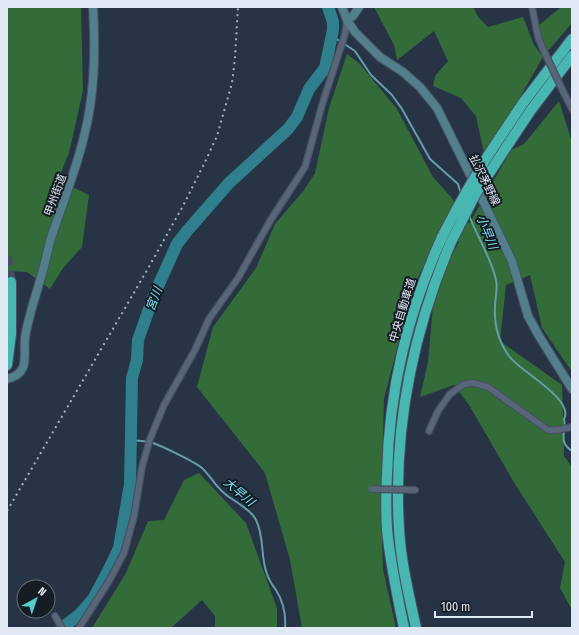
<svg xmlns="http://www.w3.org/2000/svg" width="579" height="635" font-family="'Fira Sans Condensed','Noto Sans JP',sans-serif">
<rect width="100%" height="100%" fill="#273446"/>
<path fill="#336b39" d="M 7,7 L 81,7 L 83,91 L 69,153 L 58,180 L 89,195 L 82,247 L 63,268 L 50,289 L 27,272 L 7,271 Z
M 374,7 L 473,7 L 479,18 L 488,27 L 523,17 L 534,45 L 543,57 L 485,158 L 476,116 L 461,98 L 433,86 L 435,76 L 448,61 L 434,31 L 397,60 L 394,45 Z
M 561,7 L 572,7 L 572,23 L 547,52 L 538,26 Z
M 347,54 L 359,63 L 397,109 L 433,177 L 451,197 L 469,224 L 511,150 L 524,144 L 559,101 L 572,142 L 572,372 L 542,328 L 530,275 L 506,285 L 500,341 L 562,385 L 564,456 L 572,467 L 572,610 L 560,588 L 565,562 L 515,484 L 469,405 L 454,385 L 420,397 L 428,362 L 433,306 L 452,254 L 459,242 L 441,229 L 412,290 L 384,399 L 381,504 L 383,569 L 396,628 L 302,628 L 290,560 L 265,473 L 197,387 L 213,327 L 256,268 L 275,224 L 304,190 L 315,173 L 329,108 Z
M 199,473 L 246,523 L 277,608 L 277,628 L 215,628 L 215,616 L 202,600 L 171,628 L 92,628 L 126,573 L 148,521 L 164,520 L 184,480 Z"/>
<g fill="none" stroke-linecap="round" stroke-linejoin="round">
<path stroke="#649eab" stroke-width="2" d="M 332,36 L 355,51 L 371,75 L 392,95 L 402,109 L 430,159 L 458,184 L 461,194
M 469,215 C 477,237 491,257 496,280 C 498,289 495,298 495,307 C 494,326 498,341 509,356 C 518,370 575,399 564,419 C 567,433 557,441 572,451
M 132,440 C 138,441 147,441 153,443 C 162,446 195,462 202,468 C 210,475 215,486 224,493 C 233,501 251,509 256,520 C 265,538 260,556 267,574 C 269,580 272,585 276,590 C 283,601 286,615 285,628"/>
<path stroke="#2f7f8c" stroke-width="12" d="M 62,628 L 80,614 L 93,599 L 108,571 L 119,548 L 130,484 L 132,378 L 137,360 L 138,340 L 154,295 L 177,244 L 187,231 L 229,183 L 288,129 L 297,117 L 309,89 L 325,68 L 333,30 L 333,22 L 328,7"/>
<path stroke="#434f60" stroke-width="10" stroke-dasharray="10 5" stroke-linecap="butt" d="M 7,256 L 11,282"/>
<g stroke="#465160" stroke-width="8">
<path id="street" d="M 532,7 L 538,37 L 543,49
M 563,91 L 572,109
M 429,431 L 438,411 L 450,394 L 464,384 L 474,383 L 488,387 L 548,430 L 557,430 L 572,427
M 55,616 L 62,628
M 79,628 L 109,581 L 124,553 L 134,516 L 142,467 L 150,439 L 164,405 L 195,350 L 209,319 L 238,278 L 270,221 L 305,167 L 322,105 L 345,34 L 347,20"/>
</g>
<g stroke="#465160" stroke-width="10">
<path id="secondary" d="M 342,7 L 347,20 L 355,32 L 380,57 L 403,72 L 420,87 L 437,108 L 482,199 L 512,261 L 528,316 L 539,336 L 572,389
M 347,20 L 353,16 L 359,7
M 7,379 C 31,373 23,356 25,338 C 26,329 29,320 31,311 C 35,297 39,284 43,270 C 46,259 48,248 51,238 C 66,194 83,152 90,107 C 95,74 95,40 93,7"/>
</g>
<g stroke="#465160" stroke-width="12">
<path id="highway" d="M 501,136 L 523,103 L 572,39
M 509,143 L 531,110 L 572,56
M 7,365 L 11,334 L 11,282
M 404,628 C 397,595 390,562 387,529 C 386,511 386,493 387,475 C 389,389 407,315 442,237
M 416,628 C 409,595 401,563 399,529 C 393,429 412,334 451,242"/>
</g>
<use href="#street" stroke="#58667a" stroke-width="5.5"/>
<use href="#secondary" stroke="#537e8b" stroke-width="8"/>
<use href="#highway" stroke="#48b7b2" stroke-width="10"/>
<path stroke="#a6b0be" stroke-width="2" stroke-dasharray="2 4" stroke-linecap="butt" d="M 7,511 L 146,272 L 183,206 L 206,160 L 217,136 L 232,83 L 235,58 L 238,7"/>
<g stroke="#465160" stroke-width="8" stroke-linecap="butt">
<path id="street-bridge" d="M 543,49 L 563,91
M 371,489 L 416,490"/>
</g>
<g stroke="#465160" stroke-width="12" stroke-linecap="butt">
<path id="highway-bridge" d="M 442,237 C 460,202 479,168 501,136
M 451,242 L 475,195 L 509,143"/>
</g>
<use href="#street-bridge" stroke="#58667a" stroke-width="5.5"/>
<use href="#highway-bridge" stroke="#48b7b2" stroke-width="10"/>
</g>
<g text-anchor="middle" stroke-width="4" stroke-linejoin="round" paint-order="stroke">
<g font-size="11" fill="#dfe8f3" stroke="#161c24">
<text transform="translate(485 180) rotate(64)" y="4">払沢茅野線</text>
<text transform="translate(55 195) rotate(-70)" y="4">甲州街道</text>
<text transform="translate(402 310) rotate(-73)" y="4">中央自動車道</text>
</g>
<g font-size="12" font-style="italic" fill="#79e4f8" stroke="#161c24">
<text transform="translate(487 232) rotate(68)" y="4">小早川</text>
<text transform="translate(154 299) rotate(-69)" y="4">宮川</text>
<text transform="translate(239 492) rotate(40)" y="4">大早川</text>
</g>
</g>
<rect width="579" height="635" fill="none" stroke="#dfe8f3" stroke-width="16"/>
<g transform="translate(36 599) rotate(40)"><circle r="19" fill="#161c24" stroke="#666e77"/>
<path d="M0-3L7 15L0 10L-7 15Z" fill="#55cec5"/>
<text y="-6" font-size="11" font-weight="bold" text-anchor="middle" fill="#dfe8f3">N</text>
</g>
<path d="M435 611v6h97v-6" fill="none" stroke="#dfe8f3" stroke-width="2"/>
<text x="441" y="611" font-size="12" fill="#dfe8f3" stroke="#161c24" stroke-width="3" paint-order="stroke">100 m</text>
</svg>
